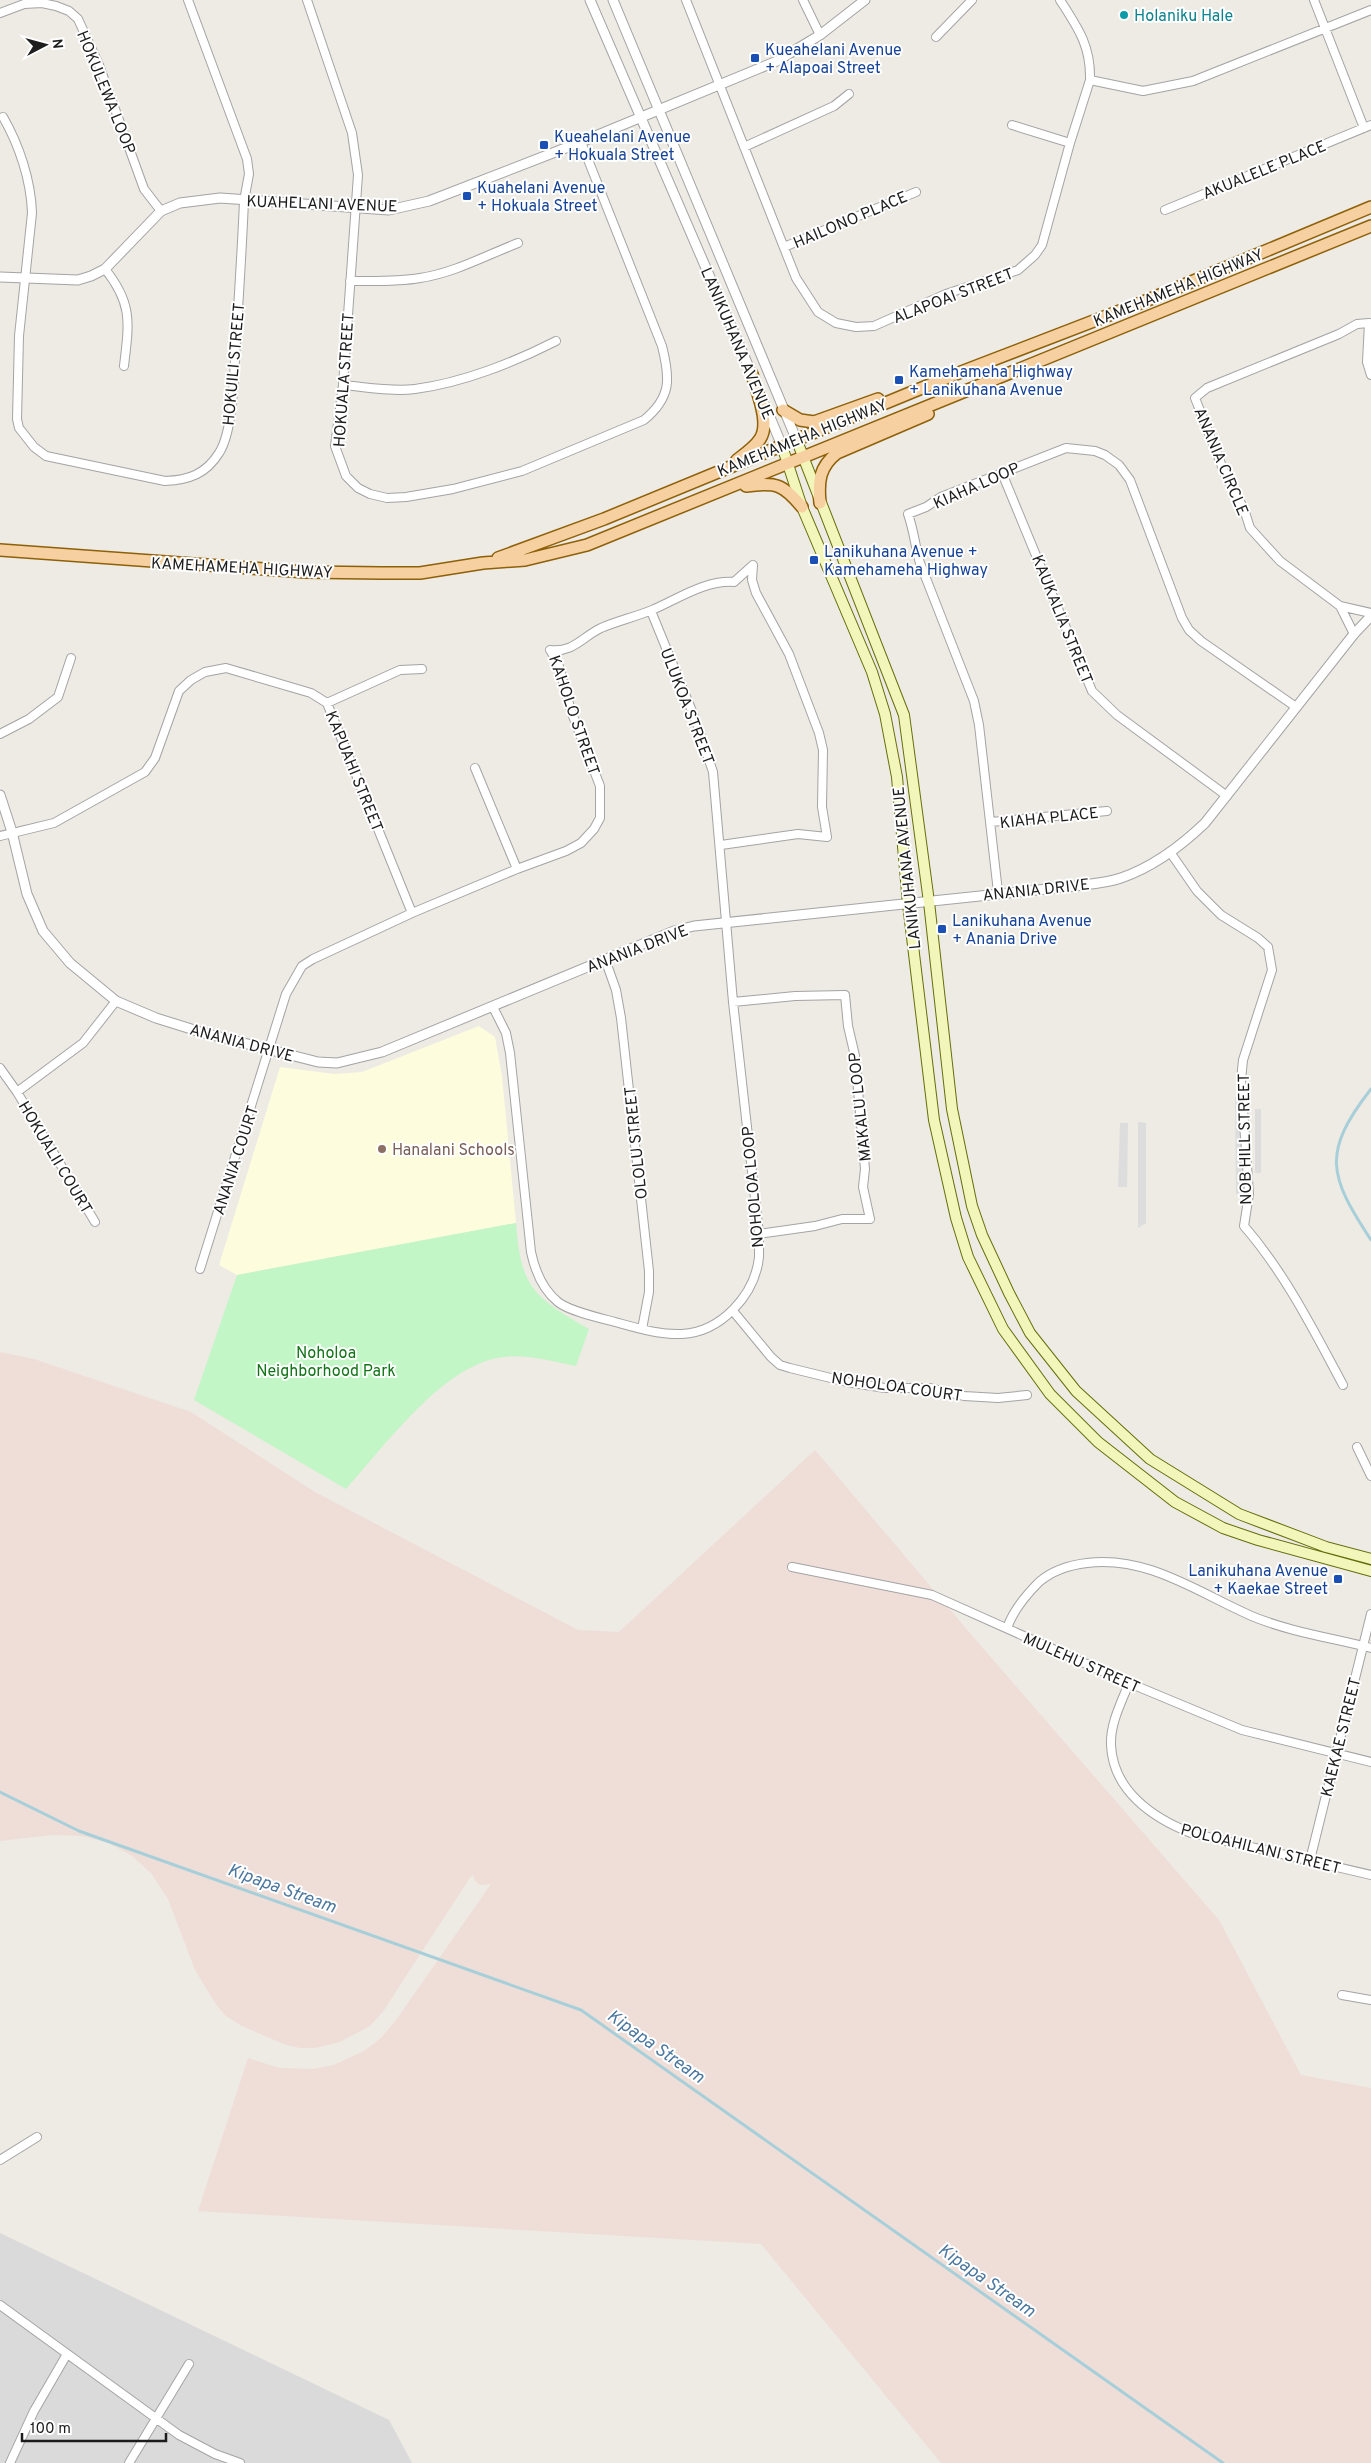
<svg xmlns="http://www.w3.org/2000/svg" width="1371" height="2463" font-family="Overpass,sans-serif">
<rect width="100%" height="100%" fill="#eeeae4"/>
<path fill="#dbdada" d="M 0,2233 L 389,2420 L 412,2463 L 0,2463 Z"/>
<path fill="#fdfdde" d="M 479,1026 L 495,1037 L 502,1076 L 516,1223 L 237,1275 L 219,1265 L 280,1067 L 334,1074 L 362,1072 Z"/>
<path fill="#efded8" d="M 0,1352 L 34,1359 L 191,1412 L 315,1492 L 578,1630 L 619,1632 L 815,1450 L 981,1646 L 1219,1920 L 1301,2075 L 1371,2088 L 1371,2463 L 941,2463 L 761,2244 L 198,2211 L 248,2058 L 280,2068 L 313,2069 L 334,2065 L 364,2051 L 381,2038 L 396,2020 L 491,1884 L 480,1885 L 475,1881 L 473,1875 L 471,1876 L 384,2010 L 370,2026 L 340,2042 L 315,2048 L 300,2048 L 286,2045 L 242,2026 L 226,2016 L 217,2006 L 195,1970 L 168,1899 L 151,1873 L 132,1856 L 109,1843 L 82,1836 L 51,1835 L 0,1841 Z"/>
<path fill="#c3f6c6" d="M 516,1223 C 521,1289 534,1297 589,1329 L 576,1366 C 554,1362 527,1354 504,1357 C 444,1363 385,1446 346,1489 L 194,1400 L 237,1275 Z"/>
<path fill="#ddd" d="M 1241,1096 L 1245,1193 L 1236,1194 L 1235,1097 Z
M 1255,1109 L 1261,1109 L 1261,1173 L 1255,1173 Z
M 1138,1122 L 1146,1123 L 1146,1223 L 1138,1228 Z
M 1120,1123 L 1128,1123 L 1127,1187 L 1118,1187 Z"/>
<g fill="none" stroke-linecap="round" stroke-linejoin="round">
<path stroke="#a7cfd9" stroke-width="3" d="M 1371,1089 C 1321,1153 1329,1176 1371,1240
M 0,1792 L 79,1831 L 581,2010 L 1223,2463"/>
<g stroke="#a4a4a4" stroke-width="10">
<path id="minor" d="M 307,0 L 352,133 L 358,175 L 343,385 L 335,446 L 346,476 L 358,488 L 370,494 L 387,498 L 406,497 L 453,489 L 522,471 L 644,420 C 672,397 670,378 662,346 L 581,142
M 686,0 L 796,278 L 818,312 L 836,323 L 856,327 L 874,326 L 946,294 L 1018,270 L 1035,255 L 1042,245 L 1070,143 L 1090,80 C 1091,46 1078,28 1060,0
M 803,0 L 820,35
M 1314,0 L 1364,128
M 0,13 L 24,4 L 42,3 L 56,6 L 69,11 L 78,19 L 99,65 L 144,189 L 161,211
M 936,37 L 972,0
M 1090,80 L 1143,91 L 1193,81 L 1371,10
M 3,117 C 19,145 31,180 32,213 L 19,336 L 17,419 L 19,428 L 34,447 L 46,456 L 165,481 C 189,480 206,474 219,453 C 234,430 234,370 236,341 C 239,294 242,248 244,201 L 249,174 L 247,159 L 188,0
M 1012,125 L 1070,143
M 744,147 L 834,106 L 849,94
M 1165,210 L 1371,125
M 784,247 L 916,192
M 105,269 C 133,304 129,323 124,366
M 350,281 C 373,281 397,282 420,278 C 454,273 487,255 518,243
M 343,385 C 366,387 392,392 415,389 C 462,383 515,362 556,341
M 1002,473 L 1092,691 L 1117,715 L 1227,796
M 1340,606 L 1371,613
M 1354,634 L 1340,606 L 1280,561 L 1250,528 L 1244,509 L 1227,479 L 1195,398 L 1207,388 L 1339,334 L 1357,324 L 1369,323 L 1367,362 L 1371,375
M 327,703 L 400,670 L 422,669
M 0,734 L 29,719 L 58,697 L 71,658
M 475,768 L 517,869
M 991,822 L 1107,811
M 0,836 L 54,823 L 145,772 L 155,758 L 179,691 L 191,680 L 205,672 L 226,668 L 311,693 L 327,703 L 412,913
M 1170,852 L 1197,891 L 1221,915 L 1258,938 L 1268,947 L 1272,970 L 1243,1060 L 1241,1080 L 1249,1194 L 1244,1226 C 1285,1273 1314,1331 1343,1385
M 998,892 L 979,725 L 974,701 L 920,563 C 915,546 914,531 908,514 L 926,507 L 941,497 L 1066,448 L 1095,451 L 1105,455 L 1119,465 L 1130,480 L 1182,618 L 1189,630 L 1201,641 L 1296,707
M 605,959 L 616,990 L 621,1018 L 649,1271 L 649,1292 L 642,1329
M 733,1002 L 795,996 L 845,995 L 848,1026 L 855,1056 L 865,1169 L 863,1187 L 870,1219 L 842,1219 L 815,1226 L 759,1234
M 493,1007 L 506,1033 L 510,1053 L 531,1252 C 535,1271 542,1289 558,1302 C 569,1311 600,1318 615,1322 C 637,1328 659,1335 682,1334 C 721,1332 755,1295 759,1257 C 759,1249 759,1241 759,1234 L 733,1002 L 713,772 L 696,721 L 651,611
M 0,1068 L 17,1092 L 95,1222
M 17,1092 L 83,1043 L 116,1001
M 200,1269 L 286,994 L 302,966 L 313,959 L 412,913 L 517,869 L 566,851 L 581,843 L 594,829 L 600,818 L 600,786 L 571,711 L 558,663 L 550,650 C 573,653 582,637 601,628 C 617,621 635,617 652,610 C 678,599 705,580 734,582 L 753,565 L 752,580 L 756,593 L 789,654 L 819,733 L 823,750 L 822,807 L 827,837 L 798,834 L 721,845
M 733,1311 L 771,1357 L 780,1365 L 790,1368 L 847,1382 L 885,1388 L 930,1388 L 964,1396 L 998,1398 L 1027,1395
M 1357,1447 L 1371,1476
M 792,1567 L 932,1595 L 1129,1683 L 1242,1730 L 1371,1762
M 1007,1628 C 1013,1611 1026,1595 1039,1582 C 1053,1570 1070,1565 1087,1563 C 1148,1555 1200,1594 1254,1617 C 1291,1632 1332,1638 1371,1648
M 1129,1683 C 1121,1703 1110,1724 1111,1745 C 1113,1791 1153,1818 1191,1833 L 1371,1875
M 1310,1860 L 1371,1614
M 1342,1995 L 1371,2000
M 0,2160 L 37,2137
M 0,2305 L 179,2435 L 215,2454 L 240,2463
M 10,2463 L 34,2411 L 67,2354
M 129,2463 L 189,2364"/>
</g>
<g stroke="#a4a4a4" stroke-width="11">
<path id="tertiary" d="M 590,0 L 754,379
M 613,0 L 797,441
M 0,277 L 78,280 L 91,276 L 105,269 L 161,211 L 180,203 L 220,198 L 389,210 L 429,201 L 581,142 L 777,61 L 820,35 L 865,0
M 765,405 L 782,446
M 0,795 L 12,832 L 27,894 L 43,931 L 70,963 L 116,1001 L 156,1018 L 204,1033 L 318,1062 L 337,1063 L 382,1052 L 674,931 L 694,926 L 1075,886 C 1090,884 1107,883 1121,878 C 1153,867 1181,846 1205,823 L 1354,634 L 1371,616"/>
</g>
<g stroke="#656e0b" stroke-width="12">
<path id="secondary" d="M 797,441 L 904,715 L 929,902 L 952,1109 L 972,1206 L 982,1235 L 1009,1293 L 1030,1333 L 1076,1391 L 1150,1459 L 1239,1514 L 1326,1547 L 1371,1559
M 782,446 L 802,507 L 872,672 L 885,714 L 897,777 L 908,904 L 934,1120 L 956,1218 L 968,1257 L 1003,1329 L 1050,1394 L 1098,1442 L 1175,1502 L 1223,1528 L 1258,1540 L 1371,1571"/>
</g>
<g stroke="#8e6008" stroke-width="14">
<path id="primary" d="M 783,410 L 800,420 L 814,422 L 878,399
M 737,460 C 745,454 755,447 760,439 C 771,423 756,391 752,374
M 746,486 C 776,482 783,484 802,507
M 820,503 C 818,482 819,467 837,453 L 928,414
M 0,550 L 306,572 L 381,573 L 420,573 L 483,563 L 525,560 L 587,545 L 1371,226
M 498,558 L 604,519 L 956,374 L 1143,302 L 1371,207"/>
</g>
<use href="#minor" stroke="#fff" stroke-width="8"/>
<use href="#tertiary" stroke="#fff" stroke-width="9"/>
<use href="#secondary" stroke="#f3f6ba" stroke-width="10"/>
<use href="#primary" stroke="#f6d0a1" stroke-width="11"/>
</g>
<circle fill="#0f9aa8" stroke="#fff" stroke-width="2" cx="1124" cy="15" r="5"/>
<g fill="#1a4fb4" stroke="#fff" stroke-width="2">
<rect x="750" y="53" width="10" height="10" rx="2.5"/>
<rect x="539" y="140" width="10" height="10" rx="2.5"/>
<rect x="462" y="191" width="10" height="10" rx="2.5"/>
<rect x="894" y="375" width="10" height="10" rx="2.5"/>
<rect x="809" y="555" width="10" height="10" rx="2.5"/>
<rect x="937" y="924" width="10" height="10" rx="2.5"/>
<rect x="1333" y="1574" width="10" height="10" rx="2.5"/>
</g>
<circle fill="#8d6e63" stroke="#fff" stroke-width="2" cx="382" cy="1149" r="5"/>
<g text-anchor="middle" stroke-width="4" stroke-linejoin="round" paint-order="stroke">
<g font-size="16" fill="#0d838f" stroke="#fff" text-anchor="start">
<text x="1134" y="21">Holaniku Hale</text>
</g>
<g font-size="16" fill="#164399" stroke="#fff" text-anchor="start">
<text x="765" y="55">Kueahelani Avenue<tspan x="765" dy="18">+ Alapoai Street</tspan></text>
<text x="554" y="142">Kueahelani Avenue<tspan x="554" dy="18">+ Hokuala Street</tspan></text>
<text x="477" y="193">Kuahelani Avenue<tspan x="477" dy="18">+ Hokuala Street</tspan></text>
<text x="909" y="377">Kamehameha Highway<tspan x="909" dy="18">+ Lanikuhana Avenue</tspan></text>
<text x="824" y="557">Lanikuhana Avenue +<tspan x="824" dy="18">Kamehameha Highway</tspan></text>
<text x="952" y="926">Lanikuhana Avenue<tspan x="952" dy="18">+ Anania Drive</tspan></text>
<text x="1328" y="1576" text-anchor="end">Lanikuhana Avenue<tspan x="1328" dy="18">+ Kaekae Street</tspan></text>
</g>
<g font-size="16" fill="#1d1d1d" stroke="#fff">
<text transform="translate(107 92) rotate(68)" y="6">HOKULEWA LOOP</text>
<text transform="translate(1264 169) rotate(-22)" y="6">AKUALELE PLACE</text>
<text transform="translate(322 203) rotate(2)" y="6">KUAHELANI AVENUE</text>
<text transform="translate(850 219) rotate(-23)" y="6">HAILONO PLACE</text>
<text transform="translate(1178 287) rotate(-22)" y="6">KAMEHAMEHA HIGHWAY</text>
<text transform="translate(953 295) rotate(-21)" y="6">ALAPOAI STREET</text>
<text transform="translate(738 343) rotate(67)" y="6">LANIKUHANA AVENUE</text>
<text transform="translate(233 364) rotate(-85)" y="6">HOKUILI STREET</text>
<text transform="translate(343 380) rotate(-86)" y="6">HOKUALA STREET</text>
<text transform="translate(802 437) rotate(-22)" y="6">KAMEHAMEHA HIGHWAY</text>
<text transform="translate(1222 461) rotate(67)" y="6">ANANIA CIRCLE</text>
<text transform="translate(976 485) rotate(-24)" y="6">KIAHA LOOP</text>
<text transform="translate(242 567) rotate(3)" y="6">KAMEHAMEHA HIGHWAY</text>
<text transform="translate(1063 619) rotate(68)" y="6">KAUKALIA STREET</text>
<text transform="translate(688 706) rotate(69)" y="6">ULUKOA STREET</text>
<text transform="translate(575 715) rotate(71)" y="6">KAHOLO STREET</text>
<text transform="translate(355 771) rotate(68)" y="6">KAPUAHI STREET</text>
<text transform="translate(1049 817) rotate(-6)" y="6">KIAHA PLACE</text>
<text transform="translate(906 868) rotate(-96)" y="6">LANIKUHANA AVENUE</text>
<text transform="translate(1036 889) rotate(-6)" y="6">ANANIA DRIVE</text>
<text transform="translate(637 948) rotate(-21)" y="6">ANANIA DRIVE</text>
<text transform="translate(242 1042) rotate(15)" y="6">ANANIA DRIVE</text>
<text transform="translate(859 1107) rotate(-96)" y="6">MAKALU LOOP</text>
<text transform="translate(1244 1139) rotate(-91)" y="6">NOB HILL STREET</text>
<text transform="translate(635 1143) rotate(-96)" y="6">OLOLU STREET</text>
<text transform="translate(56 1157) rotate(59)" y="6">HOKUALII COURT</text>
<text transform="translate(235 1160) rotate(-72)" y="6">ANANIA COURT</text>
<text transform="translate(752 1187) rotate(-95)" y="6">NOHOLOA LOOP</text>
<text transform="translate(897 1386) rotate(8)" y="6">NOHOLOA COURT</text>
<text transform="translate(1082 1662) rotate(24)" y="6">MULEHU STREET</text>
<text transform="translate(1340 1737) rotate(-76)" y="6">KAEKAE STREET</text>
<text transform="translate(1261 1848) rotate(14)" y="6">POLOAHILANI STREET</text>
</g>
<g font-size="16" fill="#785e54" stroke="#fff" text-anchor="start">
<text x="392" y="1155">Hanalani Schools</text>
</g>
<g font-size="16" fill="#127518" stroke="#fff">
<text x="326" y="1358">Noholoa<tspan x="326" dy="18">Neighborhood Park</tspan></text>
</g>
<g font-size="18" font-style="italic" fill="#4c78a0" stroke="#fff">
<text transform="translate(282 1888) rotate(20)" y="6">Kipapa Stream</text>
<text transform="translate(656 2046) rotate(35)" y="6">Kipapa Stream</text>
<text transform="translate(987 2280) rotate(35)" y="6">Kipapa Stream</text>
</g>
</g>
<g transform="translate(45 45) rotate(84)" stroke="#ffffff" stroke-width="4" paint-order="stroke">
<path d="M0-4L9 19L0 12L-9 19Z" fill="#1d1d1d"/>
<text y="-8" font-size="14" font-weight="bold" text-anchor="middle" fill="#1d1d1d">N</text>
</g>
<path d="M22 2433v8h144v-8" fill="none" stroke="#1d1d1d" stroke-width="2.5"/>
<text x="30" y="2433" font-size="15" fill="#1d1d1d" stroke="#ffffff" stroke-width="4" paint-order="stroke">100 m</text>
</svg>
